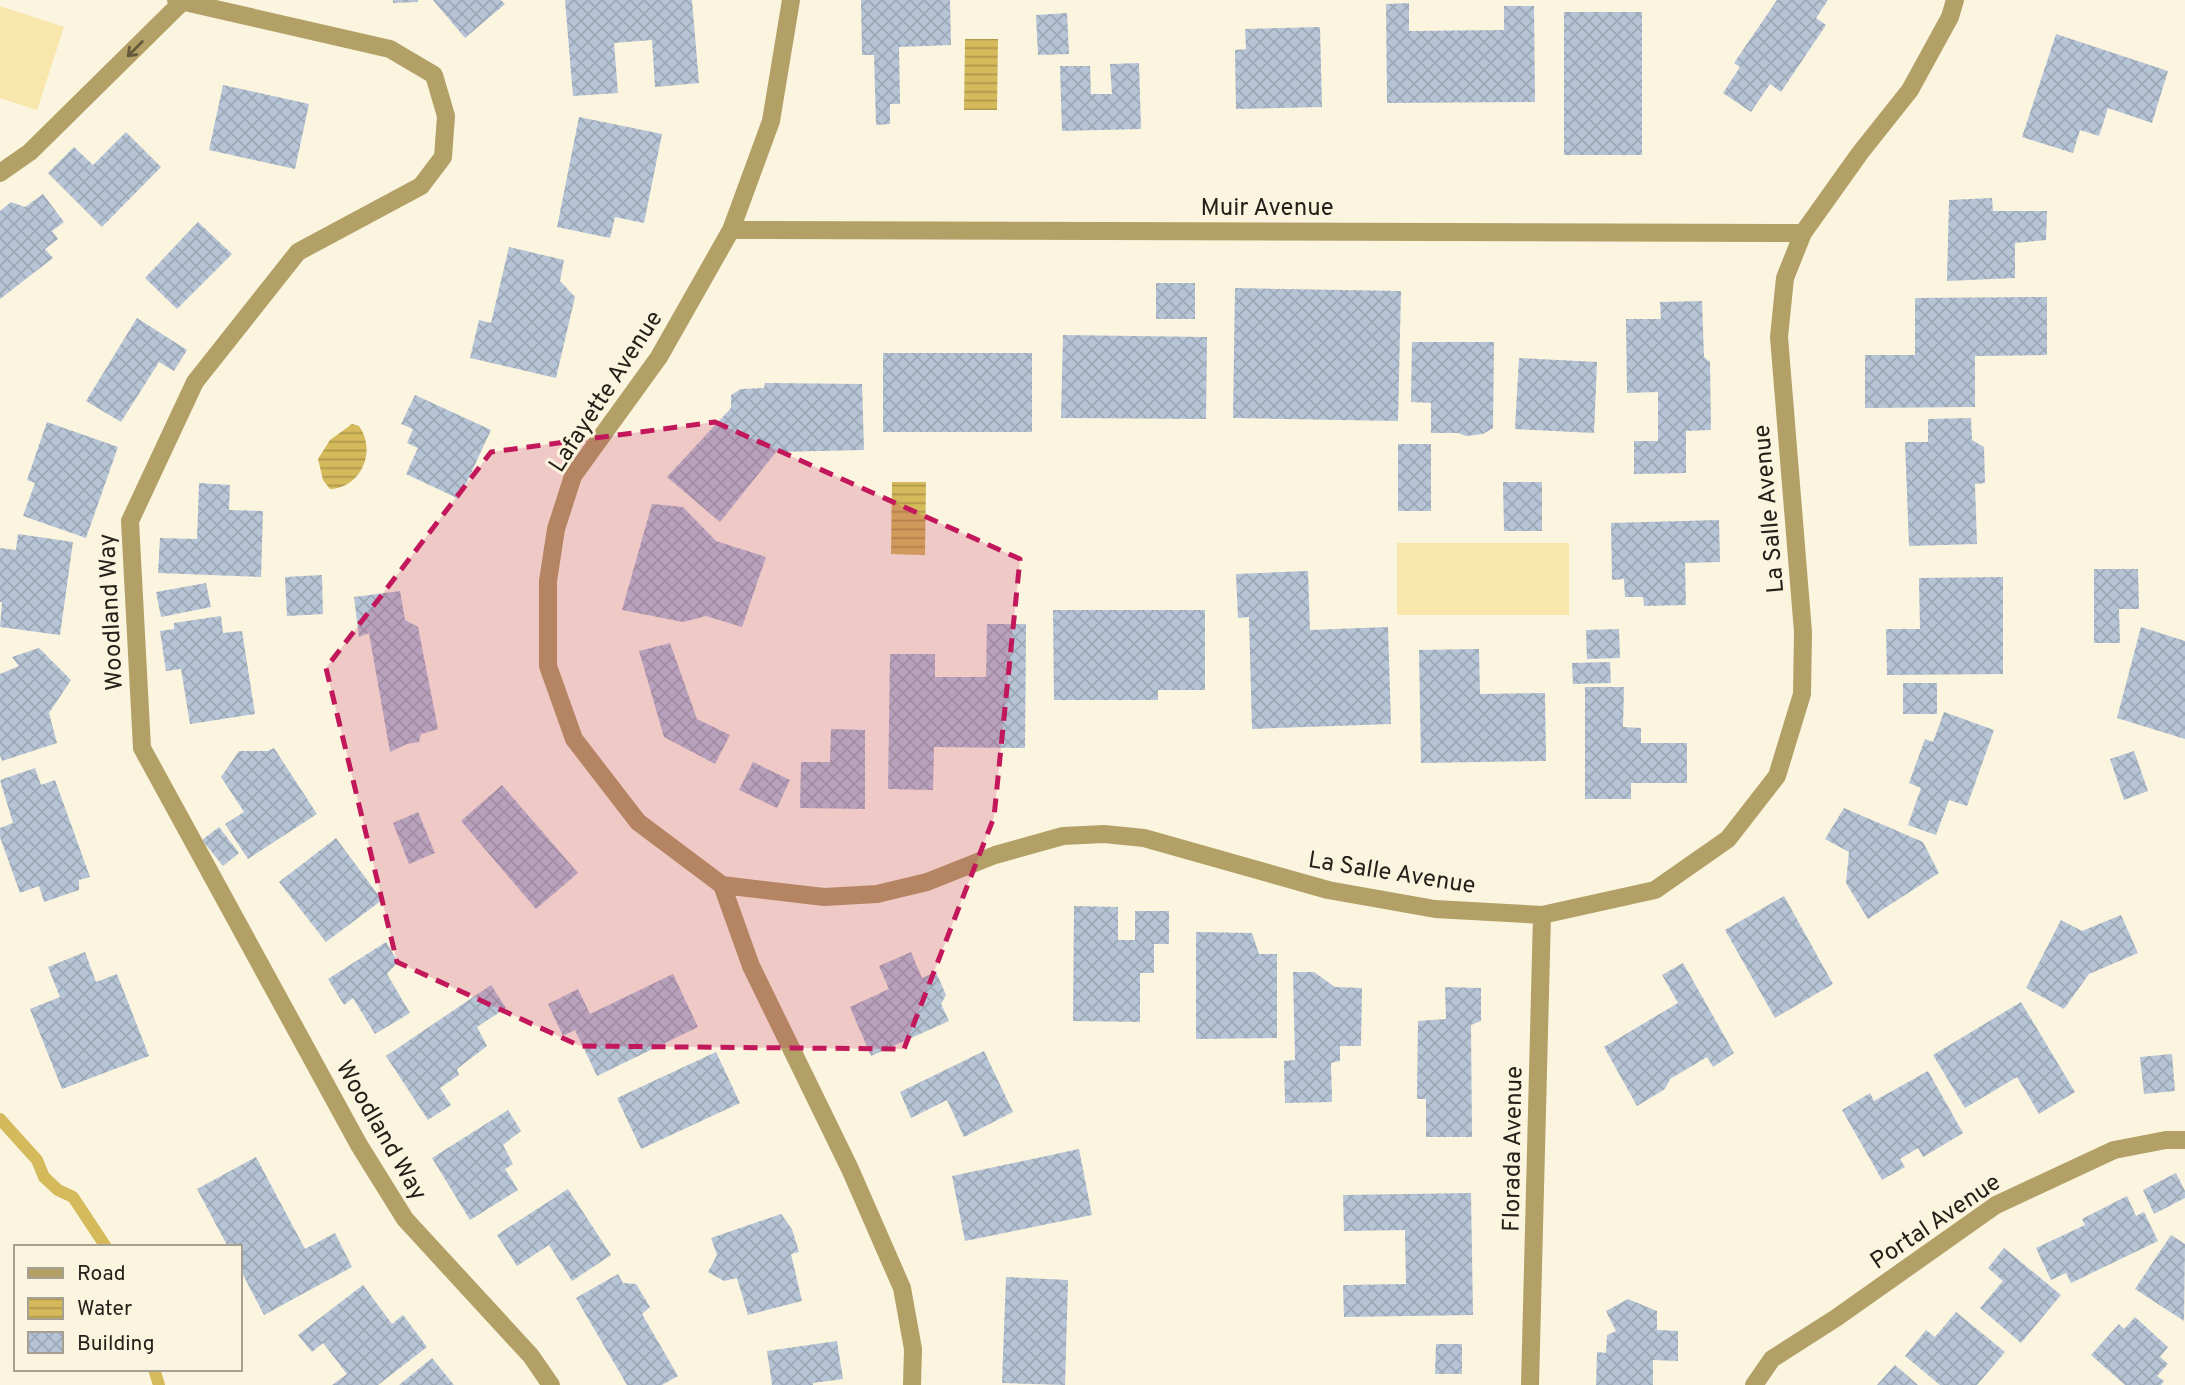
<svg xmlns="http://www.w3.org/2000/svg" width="2185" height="1385" font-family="Overpass,sans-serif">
<defs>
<pattern id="water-rules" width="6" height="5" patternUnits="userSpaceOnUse" patternTransform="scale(1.75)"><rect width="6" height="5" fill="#d5ba5c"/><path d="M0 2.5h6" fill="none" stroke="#ad974b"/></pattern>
<pattern id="building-cross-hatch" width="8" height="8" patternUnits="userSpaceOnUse" patternTransform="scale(1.75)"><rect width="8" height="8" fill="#b6c4d5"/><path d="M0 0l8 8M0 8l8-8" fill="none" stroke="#9ca8b6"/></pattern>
</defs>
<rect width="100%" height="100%" fill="#fbf5e0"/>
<path fill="#f8e6ac" d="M 0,6 L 64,27 L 37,110 L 0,98 Z
M 1397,543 L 1569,543 L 1569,615 L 1397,615 Z"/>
<path fill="url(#water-rules)" d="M 965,39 L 998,39 L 997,110 L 964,110 Z
M 352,424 L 359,426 C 377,451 361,488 330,489 L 323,480 L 318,459 L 330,440 Z
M 892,482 L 926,482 L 925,555 L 891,554 Z"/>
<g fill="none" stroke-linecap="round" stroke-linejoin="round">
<path stroke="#d5ba5c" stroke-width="12" d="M 0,1119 L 37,1160 L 44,1177 L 58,1190 L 73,1197 L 106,1247
M 154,1369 L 159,1385"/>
</g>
<path fill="url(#building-cross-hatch)" d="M 393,0 L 418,0 L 418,2 L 393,3 Z
M 433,0 L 501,0 L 505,4 L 465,38 Z
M 565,0 L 692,0 L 699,83 L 655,87 L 652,40 L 614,43 L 618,93 L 573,96 Z
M 861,0 L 950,0 L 951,45 L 899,47 L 900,104 L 890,104 L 890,124 L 876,125 L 874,55 L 862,55 Z
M 1777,0 L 1828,0 L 1816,18 L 1826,25 L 1781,92 L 1770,84 L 1751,112 L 1723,93 L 1740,67 L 1734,63 Z
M 1409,3 L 1409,31 L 1504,30 L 1504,6 L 1534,6 L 1535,102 L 1387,103 L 1386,4 Z
M 1564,12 L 1642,12 L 1642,155 L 1564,155 Z
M 1067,13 L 1069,54 L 1038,55 L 1036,15 Z
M 1320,27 L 1322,107 L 1236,109 L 1235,50 L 1246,49 L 1245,29 Z
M 2056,34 L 2168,71 L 2152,123 L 2108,108 L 2099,136 L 2080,130 L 2073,153 L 2022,137 Z
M 1139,63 L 1141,129 L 1062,131 L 1060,66 L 1090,66 L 1091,94 L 1112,94 L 1110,64 Z
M 223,85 L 309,104 L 295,169 L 209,150 Z
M 579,117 L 662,134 L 644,223 L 615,217 L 610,238 L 557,227 Z
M 126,132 L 161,167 L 102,227 L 48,173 L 74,147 L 93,165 Z
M 43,194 L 64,222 L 52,231 L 58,239 L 45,249 L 53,258 L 0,299 L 0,211 L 11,202 L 25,207 Z
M 1992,198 L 1993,211 L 2047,211 L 2046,240 L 2015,243 L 2015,278 L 1947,281 L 1949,200 Z
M 198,222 L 232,254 L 177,309 L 145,278 Z
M 509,247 L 564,260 L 560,281 L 575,297 L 556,378 L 470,358 L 479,320 L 491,323 Z
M 1156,283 L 1195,283 L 1195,319 L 1156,319 Z
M 1235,288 L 1401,291 L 1398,421 L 1233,418 Z
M 2047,297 L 2047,355 L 1975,356 L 1975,407 L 1865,408 L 1865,355 L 1915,355 L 1915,298 Z
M 1702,301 L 1704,357 L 1710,362 L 1711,430 L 1686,431 L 1686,473 L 1634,474 L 1634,441 L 1658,441 L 1658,392 L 1627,393 L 1626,319 L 1661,319 L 1660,302 Z
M 137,318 L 187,350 L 174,371 L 159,362 L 121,422 L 86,401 Z
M 1063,335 L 1207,337 L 1206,419 L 1061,418 Z
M 1412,342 L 1494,342 L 1493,428 L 1483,434 L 1466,436 L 1458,433 L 1431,433 L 1431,403 L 1411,402 Z
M 883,353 L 1032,353 L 1032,432 L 883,432 Z
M 1519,358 L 1597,362 L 1594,433 L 1515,429 Z
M 765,383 L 862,384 L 864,450 L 776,452 L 720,522 L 667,477 L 731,408 L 731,395 L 741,389 L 764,388 Z
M 415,395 L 491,430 L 459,499 L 406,474 L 418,448 L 407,443 L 413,429 L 401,424 Z
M 1971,418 L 1972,440 L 1984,447 L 1985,483 L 1975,484 L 1977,544 L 1909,546 L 1905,442 L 1928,442 L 1928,419 Z
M 47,422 L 118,447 L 86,538 L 23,516 L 35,483 L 27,480 Z
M 1398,444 L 1431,444 L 1431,511 L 1398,511 Z
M 1503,482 L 1542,482 L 1542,531 L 1504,531 Z
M 199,483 L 230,485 L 229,510 L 263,511 L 261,577 L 158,573 L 160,538 L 197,539 Z
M 652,504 L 683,507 L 716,541 L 766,557 L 742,627 L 706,616 L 683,622 L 622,610 Z
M 1719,520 L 1720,562 L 1685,563 L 1686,605 L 1644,606 L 1643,597 L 1625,597 L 1624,579 L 1612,580 L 1611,523 Z
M 18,534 L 73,542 L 60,635 L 0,627 L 2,602 L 0,602 L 0,548 L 16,550 Z
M 2094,569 L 2138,569 L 2139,609 L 2119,609 L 2120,643 L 2094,643 Z
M 1308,571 L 1310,630 L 1388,627 L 1391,724 L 1252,729 L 1249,617 L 1238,618 L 1236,574 Z
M 322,575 L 323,614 L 287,616 L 285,577 Z
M 2003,577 L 2003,674 L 1887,675 L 1886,629 L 1920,629 L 1919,578 Z
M 206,583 L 211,607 L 161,617 L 156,592 Z
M 400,591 L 405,620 L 418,627 L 438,729 L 421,734 L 419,742 L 407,744 L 390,752 L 369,633 L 359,637 L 354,597 Z
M 1053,610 L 1205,610 L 1205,690 L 1158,690 L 1158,700 L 1054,700 Z
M 221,616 L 223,633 L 242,631 L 255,714 L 190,724 L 181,669 L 166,671 L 160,631 L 174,629 L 174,623 Z
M 987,624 L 1026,624 L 1025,748 L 934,747 L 933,790 L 888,789 L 890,654 L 935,654 L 935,677 L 986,677 Z
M 2141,627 L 2185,641 L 2185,739 L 2117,718 Z
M 1619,629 L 1620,658 L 1587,659 L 1586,630 Z
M 670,643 L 697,719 L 730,735 L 715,764 L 664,737 L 639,651 Z
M 39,648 L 71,680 L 49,713 L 57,743 L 2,761 L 0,755 L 0,674 L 19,666 L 12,657 Z
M 1479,649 L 1480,694 L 1545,693 L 1546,761 L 1421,763 L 1419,650 Z
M 1610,662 L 1611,683 L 1573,684 L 1572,663 Z
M 1903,683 L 1937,683 L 1937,714 L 1903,714 Z
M 1585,687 L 1624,687 L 1623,727 L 1641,728 L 1641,743 L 1687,743 L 1687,783 L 1631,783 L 1631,799 L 1585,799 Z
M 1944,712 L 1994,730 L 1967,806 L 1949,800 L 1936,835 L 1908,825 L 1921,788 L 1909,783 L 1925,739 L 1933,742 Z
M 831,729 L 865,730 L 865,809 L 800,808 L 801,762 L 830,762 Z
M 274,748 L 317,814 L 248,859 L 225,824 L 244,812 L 221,777 L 239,751 L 268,751 Z
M 2134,751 L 2148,791 L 2124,800 L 2110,759 Z
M 753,762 L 790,780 L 777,808 L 739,790 Z
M 35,768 L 41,785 L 55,780 L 90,877 L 79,880 L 79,890 L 44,902 L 39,886 L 20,893 L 0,837 L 0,828 L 13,823 L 0,780 Z
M 502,785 L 578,873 L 536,909 L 461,821 Z
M 1844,808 L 1923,842 L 1939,873 L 1868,919 L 1846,883 L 1849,852 L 1825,839 Z
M 418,812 L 435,853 L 409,864 L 393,823 Z
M 219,827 L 239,853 L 223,866 L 202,840 Z
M 336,838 L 382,900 L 326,942 L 279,882 Z
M 1784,896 L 1833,984 L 1775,1018 L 1725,930 Z
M 1074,906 L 1118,907 L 1118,940 L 1135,940 L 1135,911 L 1169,911 L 1169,944 L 1154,944 L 1154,973 L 1140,973 L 1140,1022 L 1073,1021 Z
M 2121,915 L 2138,953 L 2089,974 L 2064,1009 L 2026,988 L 2061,920 L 2082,931 Z
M 1196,932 L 1252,933 L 1259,954 L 1277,954 L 1277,1038 L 1196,1039 Z
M 386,942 L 398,962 L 387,974 L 410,1013 L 375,1034 L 353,998 L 344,1005 L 328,979 Z
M 85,952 L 96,982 L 117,974 L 149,1056 L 62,1089 L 30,1009 L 60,997 L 48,967 Z
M 911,952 L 922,978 L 936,972 L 946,995 L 941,1004 L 949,1021 L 871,1056 L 850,1007 L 889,989 L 879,966 Z
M 1683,963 L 1734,1053 L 1713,1067 L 1707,1057 L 1670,1079 L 1665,1089 L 1637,1106 L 1604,1047 L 1678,1003 L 1662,975 Z
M 1293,972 L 1314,972 L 1335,987 L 1362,988 L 1361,1046 L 1340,1046 L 1340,1061 L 1331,1063 L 1332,1102 L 1285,1103 L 1284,1061 L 1295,1060 Z
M 673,974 L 698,1027 L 597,1076 L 575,1030 L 563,1036 L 548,1004 L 578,989 L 590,1014 Z
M 491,985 L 506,1008 L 477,1027 L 487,1046 L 457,1069 L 459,1075 L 440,1088 L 451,1105 L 428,1120 L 386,1056 Z
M 1445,987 L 1481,988 L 1481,1021 L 1471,1025 L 1472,1137 L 1426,1137 L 1426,1099 L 1417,1099 L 1418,1021 L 1446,1019 Z
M 2021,1002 L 2075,1092 L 2039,1114 L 2017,1077 L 1965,1108 L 1933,1055 Z
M 984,1051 L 1013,1112 L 964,1137 L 947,1100 L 911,1118 L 900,1092 Z
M 716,1052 L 740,1103 L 641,1149 L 617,1098 Z
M 2172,1054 L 2175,1091 L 2144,1094 L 2140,1057 Z
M 1928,1071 L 1963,1133 L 1923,1157 L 1918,1148 L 1900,1159 L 1905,1167 L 1882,1180 L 1842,1110 L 1870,1093 L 1874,1101 Z
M 508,1110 L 521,1131 L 503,1145 L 513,1164 L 505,1169 L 518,1190 L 470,1220 L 432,1158 Z
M 1079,1149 L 1092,1215 L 965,1241 L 952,1176 Z
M 256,1157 L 305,1249 L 335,1233 L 352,1267 L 264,1315 L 240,1269 L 240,1247 L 228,1247 L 197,1189 Z
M 2176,1173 L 2185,1191 L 2185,1198 L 2154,1214 L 2143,1190 Z
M 568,1189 L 611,1255 L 572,1281 L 549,1245 L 517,1266 L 497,1235 Z
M 1471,1193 L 1473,1315 L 1344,1317 L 1343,1285 L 1406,1284 L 1405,1230 L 1344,1231 L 1343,1195 Z
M 2127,1196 L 2136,1216 L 2144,1212 L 2158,1241 L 2071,1283 L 2066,1273 L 2051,1280 L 2036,1248 L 2085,1225 L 2082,1219 Z
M 781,1214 L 792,1229 L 799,1252 L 791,1254 L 802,1301 L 748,1315 L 737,1278 L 724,1281 L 708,1272 L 717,1255 L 711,1238 Z
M 2171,1235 L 2185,1244 L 2184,1321 L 2135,1289 Z
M 2004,1248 L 2061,1295 L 2021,1343 L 1980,1308 L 2003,1281 L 1988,1268 Z
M 618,1274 L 623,1283 L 636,1284 L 650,1307 L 642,1314 L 678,1376 L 662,1385 L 627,1385 L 576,1298 Z
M 1006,1277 L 1068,1280 L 1065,1385 L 1002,1383 Z
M 363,1285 L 392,1324 L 403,1315 L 427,1347 L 378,1385 L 332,1385 L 347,1374 L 323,1343 L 312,1352 L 298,1335 Z
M 1628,1299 L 1657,1311 L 1657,1330 L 1678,1331 L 1678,1361 L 1653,1360 L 1653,1385 L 1596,1385 L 1597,1352 L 1606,1353 L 1607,1335 L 1616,1331 L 1606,1311 Z
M 1956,1312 L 2005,1352 L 1977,1385 L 1940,1385 L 1905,1356 L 1926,1330 L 1935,1337 Z
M 2135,1317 L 2168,1347 L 2160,1357 L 2168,1364 L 2157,1376 L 2164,1381 L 2161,1385 L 2125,1385 L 2091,1355 L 2119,1324 L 2124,1329 Z
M 837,1341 L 843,1379 L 813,1383 L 813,1385 L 772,1385 L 767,1351 Z
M 1436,1344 L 1462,1344 L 1462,1374 L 1435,1374 Z
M 432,1358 L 454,1385 L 399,1385 Z
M 1895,1365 L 1918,1385 L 1877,1385 Z"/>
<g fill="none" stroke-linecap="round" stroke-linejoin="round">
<path stroke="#b2a066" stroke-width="18" d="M 176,0 L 390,49 L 434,75 L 446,116 L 443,157 L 421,186 L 298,252 L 195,382 L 130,521 L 142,748 L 359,1145 L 405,1219 L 531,1356 L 551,1385
M 0,173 L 30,152 L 183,1
M 731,230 L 1803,233
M 722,885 L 824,897 L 877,894 L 927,882 L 995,855 L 1063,836 L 1104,834 L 1144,838 L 1328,890 L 1435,909 L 1542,915 L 1655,890 L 1728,839 L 1777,776 L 1802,694 L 1803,632 L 1779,337 L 1785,278 L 1803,233 L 1860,153 L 1910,90 L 1950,17 L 1955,0
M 722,885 L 638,822 L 574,739 L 548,666 L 548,581 L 556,529 L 573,476 L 659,357 L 731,230 L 771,121 L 791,0
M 722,885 L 751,966 L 850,1169 L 902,1288 L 913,1349 L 912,1385
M 1530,1385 L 1542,915
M 1754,1385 L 1772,1359 L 1836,1318 L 1996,1205 L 2114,1150 L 2166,1140 L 2185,1140"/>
</g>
<defs><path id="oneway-shaft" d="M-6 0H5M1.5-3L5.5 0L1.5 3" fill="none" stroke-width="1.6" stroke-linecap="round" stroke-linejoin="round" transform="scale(1.75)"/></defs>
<use stroke="#645a3c" href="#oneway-shaft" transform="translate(135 49) rotate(135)"/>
<path fill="#c2185b" fill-opacity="0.2" stroke="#c2185b" stroke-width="5" stroke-dasharray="14 9" stroke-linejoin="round" d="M 715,422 L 1020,559 L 994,817 L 904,1049 L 580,1046 L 397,962 L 326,668 L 491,452 Z"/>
<g text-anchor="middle" stroke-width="6" stroke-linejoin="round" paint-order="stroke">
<g font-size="24" fill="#24211a" stroke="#fbf5e0">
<text x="1267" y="215">Muir Avenue</text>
<text transform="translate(605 391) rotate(-57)" y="8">Lafayette Avenue</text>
<text transform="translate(1768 509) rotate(-95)" y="8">La Salle Avenue</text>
<text transform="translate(110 612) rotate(-93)" y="8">Woodland Way</text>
<text transform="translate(1392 872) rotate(9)" y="8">La Salle Avenue</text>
<text transform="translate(382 1130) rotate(60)" y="8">Woodland Way</text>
<text transform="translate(1512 1149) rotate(-89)" y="8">Florada Avenue</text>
<text transform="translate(1935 1221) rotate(-34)" y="8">Portal Avenue</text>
</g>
</g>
<rect x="14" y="1245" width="228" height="126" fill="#fbf5e0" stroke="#a5a091" stroke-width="2"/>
<rect x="28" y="1268" width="35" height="10" fill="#b2a066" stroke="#a5a091" stroke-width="2"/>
<text x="77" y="1280" font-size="21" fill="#24211a">Road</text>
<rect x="28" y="1298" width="35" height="21" fill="url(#water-rules)" stroke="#a5a091" stroke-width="2"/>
<text x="77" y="1315" font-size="21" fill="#24211a">Water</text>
<rect x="28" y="1332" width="35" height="21" fill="url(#building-cross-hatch)" stroke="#a5a091" stroke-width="2"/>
<text x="77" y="1350" font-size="21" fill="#24211a">Building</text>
</svg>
